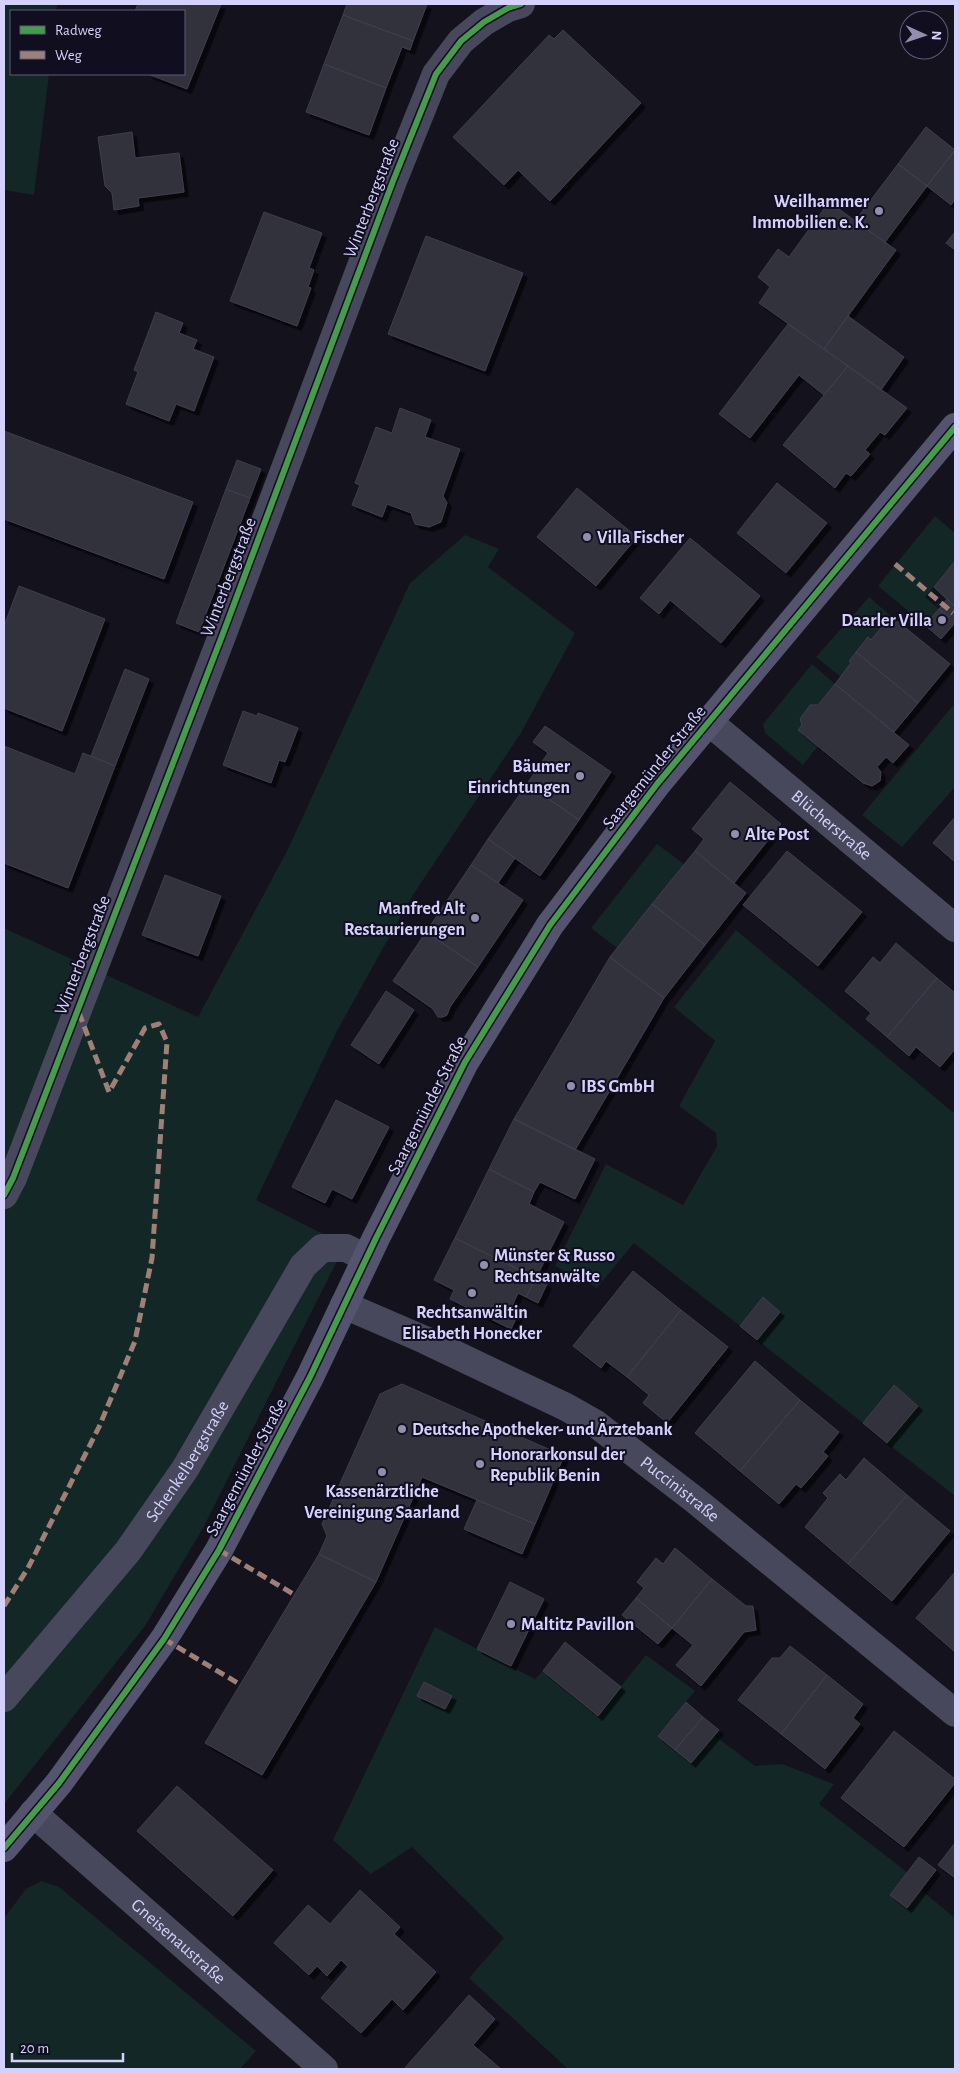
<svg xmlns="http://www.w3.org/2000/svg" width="959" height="2073" font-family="'Alegreya Sans',sans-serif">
<defs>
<filter id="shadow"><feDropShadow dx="4.5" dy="4.5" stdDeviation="0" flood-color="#0009"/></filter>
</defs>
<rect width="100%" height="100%" fill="#14121c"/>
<path fill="#122726" d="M 4,4 L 57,4 L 56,11 L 11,11 L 11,74 L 49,74 L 34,195 L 4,190 Z
M 935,516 L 955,533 L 955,561 L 925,597 L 939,609 L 925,625 L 878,586 Z
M 465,535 L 499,549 L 488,567 L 575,633 L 521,733 L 411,898 L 337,1031 L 256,1200 L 345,1245 L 203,1528 L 145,1626 L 4,1804 L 4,928 L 198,1017 L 288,849 L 410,583 Z
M 869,597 L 891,616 L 871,640 L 868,638 L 849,660 L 851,663 L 841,677 L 816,657 Z
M 812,664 L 835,684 L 818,705 L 810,705 L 800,719 L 802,725 L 818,746 L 803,765 L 765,733 L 763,724 Z
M 955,703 L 955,787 L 902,847 L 862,815 Z
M 657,844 L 684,864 L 617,948 L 591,928 Z
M 736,930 L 955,1114 L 955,1496 L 887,1443 L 918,1405 L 893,1385 L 863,1423 L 757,1340 L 780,1312 L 763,1297 L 740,1326 L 634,1243 L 597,1288 L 555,1266 L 606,1164 L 683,1205 L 717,1146 L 716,1133 L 679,1106 L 715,1041 L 674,1007 Z
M 435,1627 L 535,1679 L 543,1671 L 597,1716 L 646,1655 L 695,1691 L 658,1735 L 675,1750 L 714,1735 L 755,1766 L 782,1764 L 834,1784 L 819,1804 L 907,1872 L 890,1895 L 907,1908 L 921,1890 L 955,1918 L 955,2069 L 568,2069 L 469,1978 L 504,1938 L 412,1847 L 371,1874 L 333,1840 Z
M 41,1881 L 59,1887 L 256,2051 L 240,2069 L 4,2069 L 4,1918 L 26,1889 Z"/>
<path fill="#32303e" stroke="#403d50" filter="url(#shadow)" d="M 138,4 L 221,4 L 187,89 L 148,74 L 184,74 L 184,11 L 135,11 Z
M 347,4 L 427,4 L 413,41 L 343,15 Z
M 343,15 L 413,41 L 410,50 L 402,47 L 386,88 L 324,64 Z
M 563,30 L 641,103 L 550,201 L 518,170 L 504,185 L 453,137 L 549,35 L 554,39 Z
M 324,64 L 386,88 L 369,135 L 306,112 Z
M 926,127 L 955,150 L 927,186 L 898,164 Z
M 132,132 L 135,158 L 179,153 L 184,192 L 138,198 L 139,206 L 114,210 L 112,193 L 105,186 L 98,137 Z
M 955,150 L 955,199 L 951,205 L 927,186 Z
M 898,164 L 927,186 L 885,242 L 855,221 Z
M 829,202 L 896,250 L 824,349 L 759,303 L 770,287 L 758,277 L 778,249 L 789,257 Z
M 264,212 L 322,233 L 309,268 L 314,270 L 308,287 L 311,288 L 297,326 L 230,301 Z
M 955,232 L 955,250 L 946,243 Z
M 426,236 L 523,273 L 485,371 L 388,334 Z
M 156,312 L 183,323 L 179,333 L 197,340 L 193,349 L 214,357 L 194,411 L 176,404 L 169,421 L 126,404 L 138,372 L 134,370 Z
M 848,316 L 904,357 L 881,390 L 824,349 Z
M 788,324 L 848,366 L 824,395 L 799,375 L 750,438 L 719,414 Z
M 848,366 L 907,408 L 885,435 L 880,432 L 865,450 L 870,454 L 851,476 L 846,473 L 835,488 L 783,445 Z
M 400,408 L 431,420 L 425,437 L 460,449 L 443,496 L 447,503 L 441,522 L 429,527 L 415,524 L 411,513 L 387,504 L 382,517 L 352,505 L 360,485 L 355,483 L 376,427 L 392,433 Z
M 4,431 L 193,502 L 164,579 L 4,519 Z
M 237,460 L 261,469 L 250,498 L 226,489 Z
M 777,483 L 827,523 L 786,573 L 737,533 Z
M 577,488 L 637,537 L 596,586 L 537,537 Z
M 226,489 L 250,498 L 199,632 L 176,623 Z
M 690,538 L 760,596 L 721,643 L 670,600 L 659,614 L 640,598 Z
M 955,561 L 955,607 L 934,587 Z
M 19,586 L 105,619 L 62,731 L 4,708 L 4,626 Z
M 947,599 L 955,607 L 949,617 L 939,609 Z
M 939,609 L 949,617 L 955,609 L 955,625 L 954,624 L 941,639 L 925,625 Z
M 891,616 L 950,664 L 918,703 L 856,652 L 868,637 L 871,640 Z
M 856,652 L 918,703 L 894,732 L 835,684 L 851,663 L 849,661 Z
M 125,669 L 149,679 L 115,766 L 91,756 Z
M 835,684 L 909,745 L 893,763 L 886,757 L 877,767 L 881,772 L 880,781 L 872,786 L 863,783 L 798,730 L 802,725 L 800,719 L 810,705 L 818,705 Z
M 243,711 L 257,716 L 258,713 L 298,728 L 285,762 L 279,760 L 271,783 L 223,765 Z
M 545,726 L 611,772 L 579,820 L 527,784 L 548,753 L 533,742 Z
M 4,746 L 75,774 L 83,753 L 115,766 L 68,888 L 4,863 Z
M 730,782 L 781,824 L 734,883 L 695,851 L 704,839 L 692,829 Z
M 527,784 L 579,820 L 540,876 L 488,839 Z
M 955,817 L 955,862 L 933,843 Z
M 488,839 L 515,858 L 498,883 L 471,865 Z
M 695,851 L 746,893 L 705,945 L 652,904 Z
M 787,851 L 862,912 L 818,966 L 743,905 Z
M 471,865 L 523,900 L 478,967 L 426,932 Z
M 165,875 L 221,896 L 198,956 L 142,935 Z
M 652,904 L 705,945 L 664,998 L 610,957 Z
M 426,932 L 478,967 L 450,1007 L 447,1015 L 443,1017 L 438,1017 L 433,1009 L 393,981 Z
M 896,943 L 937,978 L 887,1037 L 866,1019 L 871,1013 L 845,991 L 873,957 L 880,963 Z
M 610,957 L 664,998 L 575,1150 L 514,1119 Z
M 937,978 L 955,993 L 955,1049 L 940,1067 L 916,1047 L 909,1056 L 887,1037 Z
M 386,991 L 414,1010 L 379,1064 L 351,1045 Z
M 336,1100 L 389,1127 L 352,1199 L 332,1189 L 325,1203 L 292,1187 Z
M 514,1119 L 595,1159 L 575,1199 L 540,1182 L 534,1192 L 489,1169 Z
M 489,1169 L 534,1192 L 529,1204 L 564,1222 L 536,1278 L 455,1238 Z
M 455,1238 L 536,1278 L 526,1297 L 518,1293 L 512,1306 L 520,1310 L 511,1329 L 450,1299 L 454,1290 L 434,1280 Z
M 633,1271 L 681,1310 L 627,1377 L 606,1361 L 601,1368 L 573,1346 Z
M 536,1278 L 547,1284 L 538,1303 L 526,1297 Z
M 763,1297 L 780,1312 L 757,1340 L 740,1326 Z
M 681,1310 L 728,1347 L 667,1423 L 643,1403 L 649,1395 L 627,1377 Z
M 755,1361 L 800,1400 L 740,1471 L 695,1433 Z
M 402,1384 L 564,1456 L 535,1524 L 422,1477 L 376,1582 L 319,1554 L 327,1536 L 322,1524 L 380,1394 Z
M 894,1385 L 918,1406 L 887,1443 L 863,1423 Z
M 800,1400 L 839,1432 L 823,1452 L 828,1456 L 814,1473 L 801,1488 L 796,1484 L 779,1504 L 740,1471 Z
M 864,1458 L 907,1495 L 848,1564 L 805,1527 L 828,1498 L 823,1493 L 840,1474 L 846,1480 Z
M 907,1495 L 950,1531 L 892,1601 L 848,1564 Z
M 477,1500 L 535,1524 L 522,1554 L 464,1529 Z
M 675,1548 L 712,1579 L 672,1628 L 636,1598 L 644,1588 L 637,1582 L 656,1558 L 663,1564 Z
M 319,1554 L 376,1582 L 262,1775 L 205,1743 Z
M 955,1572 L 955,1652 L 916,1618 Z
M 712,1579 L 746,1606 L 753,1606 L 756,1630 L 744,1632 L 701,1686 L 676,1665 L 693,1645 L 672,1628 Z
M 510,1582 L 544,1599 L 511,1666 L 477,1649 Z
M 636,1598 L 672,1628 L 658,1644 L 622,1615 Z
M 565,1642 L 621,1687 L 598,1716 L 543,1671 Z
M 790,1646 L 827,1675 L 781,1734 L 738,1700 L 772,1658 L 780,1658 Z
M 827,1675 L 863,1704 L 853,1718 L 860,1724 L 825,1769 L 781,1734 Z
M 424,1682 L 452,1696 L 445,1709 L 417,1696 Z
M 686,1702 L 703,1717 L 675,1750 L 658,1736 Z
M 703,1717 L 719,1730 L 691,1763 L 675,1750 Z
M 894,1731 L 955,1779 L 955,1783 L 904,1847 L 841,1798 Z
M 177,1786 L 273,1870 L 233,1916 L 137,1831 Z
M 955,1843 L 955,1878 L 938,1865 Z
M 919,1857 L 936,1870 L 907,1908 L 890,1895 Z
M 360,1890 L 400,1927 L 394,1934 L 436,1972 L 403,2010 L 392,1999 L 361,2033 L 321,1998 L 348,1967 L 341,1960 L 327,1976 L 317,1966 L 309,1975 L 274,1943 L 308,1905 L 330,1924 Z
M 469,1995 L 495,2019 L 473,2045 L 501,2069 L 404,2069 Z"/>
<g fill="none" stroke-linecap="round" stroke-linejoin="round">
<g stroke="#48485d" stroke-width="28">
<path id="s1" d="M 709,722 L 955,928"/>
<path d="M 4,1195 L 13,1178 L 222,636 L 393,181 L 436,74 L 461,41 L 484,22 L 508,8 L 521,4"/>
<path id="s2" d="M 344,1305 L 425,1340 L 566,1407 L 596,1424 L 695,1500 L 955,1713"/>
<path id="s3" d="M 4,1698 L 128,1551 L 185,1469 L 303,1266 L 322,1248 L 346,1248 L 366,1258"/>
<path id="s4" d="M 33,1813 L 324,2069"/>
</g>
<path stroke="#55546f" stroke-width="28" d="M 4,1848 L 59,1783 L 164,1639 L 219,1550 L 310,1377 L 376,1238 L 465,1062 L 550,925 L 657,784 L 955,427"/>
<path stroke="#9e8076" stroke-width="5" stroke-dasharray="10 5" stroke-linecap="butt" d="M 895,564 L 953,613
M 219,1550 L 295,1595
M 4,1606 L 28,1568 L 99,1427 L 135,1341 L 152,1258 L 167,1042 L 159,1024 L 145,1028 L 109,1092 L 78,1010
M 164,1639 L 241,1685"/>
<g stroke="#110e20" stroke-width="9">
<path id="cycleway" d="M 4,1195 L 13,1178 L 222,636 L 393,181 L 436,74 L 461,41 L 484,22 L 508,8 L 521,4
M 4,1848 L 59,1783 L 164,1639 L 219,1550 L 310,1377 L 376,1238 L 465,1062 L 550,925 L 657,784 L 955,427"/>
</g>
<use href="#cycleway" stroke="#469c4c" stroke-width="6"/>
</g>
<g fill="#918eae" stroke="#110e20" stroke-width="2">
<circle cx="879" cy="211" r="5"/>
<circle cx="587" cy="537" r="5"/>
<circle cx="942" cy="620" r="5"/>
<circle cx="580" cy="776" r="5"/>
<circle cx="735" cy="834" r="5"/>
<circle cx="475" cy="918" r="5"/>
<circle cx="571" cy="1086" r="5"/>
<circle cx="484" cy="1265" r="5"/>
<circle cx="472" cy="1293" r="5"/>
<circle cx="402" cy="1429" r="5"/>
<circle cx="480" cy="1464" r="5"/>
<circle cx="382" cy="1472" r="5"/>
<circle cx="511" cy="1624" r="5"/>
</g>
<g text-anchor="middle" stroke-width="4" stroke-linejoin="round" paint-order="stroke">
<g font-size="18" fill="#d4d1fc" stroke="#110e20">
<text transform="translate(371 198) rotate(-69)" y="6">Winterbergstraße</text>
<text transform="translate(228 577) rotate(-69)" y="6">Winterbergstraße</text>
<text transform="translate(654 767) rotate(-51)" y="6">Saargemünder Straße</text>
<text dy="6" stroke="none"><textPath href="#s1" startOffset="160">Blücherstraße</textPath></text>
<text transform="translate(82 955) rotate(-69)" y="6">Winterbergstraße</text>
<text transform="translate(427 1105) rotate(-63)" y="6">Saargemünder Straße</text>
<text dy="6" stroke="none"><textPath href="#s3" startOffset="300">Schenkelbergstraße</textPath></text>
<text transform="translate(246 1467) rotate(-62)" y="6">Saargemünder Straße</text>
<text dy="6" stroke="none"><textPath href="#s2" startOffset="385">Puccinistraße</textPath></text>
<text dy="6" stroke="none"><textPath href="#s4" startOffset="194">Gneisenaustraße</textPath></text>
</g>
<g font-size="18" font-weight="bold" fill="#d4d1fc" stroke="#110e20" text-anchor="start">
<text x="869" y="207" text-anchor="end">Weilhammer<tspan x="869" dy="21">Immobilien e. K.</tspan></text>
<text x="597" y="543">Villa Fischer</text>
<text x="932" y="626" text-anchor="end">Daarler Villa</text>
<text x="570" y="772" text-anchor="end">Bäumer<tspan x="570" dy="21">Einrichtungen</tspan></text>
<text x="745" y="840">Alte Post</text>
<text x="465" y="914" text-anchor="end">Manfred Alt<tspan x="465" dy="21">Restaurierungen</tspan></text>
<text x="581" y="1092">IBS GmbH</text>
<text x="494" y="1261">Münster &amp; Russo<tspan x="494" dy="21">Rechtsanwälte</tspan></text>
<text x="472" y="1318" text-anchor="middle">Rechtsanwältin<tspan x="472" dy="21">Elisabeth Honecker</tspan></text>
<text x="412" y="1435">Deutsche Apotheker- und Ärztebank</text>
<text x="490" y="1460">Honorarkonsul der<tspan x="490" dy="21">Republik Benin</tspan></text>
<text x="382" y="1497" text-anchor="middle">Kassenärztliche<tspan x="382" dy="21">Vereinigung Saarland</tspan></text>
<text x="521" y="1630">Maltitz Pavillon</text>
</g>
</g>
<rect width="959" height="2073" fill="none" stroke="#d4d1fc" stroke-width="10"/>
<rect x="10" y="10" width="175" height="65" fill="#110e20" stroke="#5f5c78"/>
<rect x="20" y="26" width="25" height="8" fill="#469c4c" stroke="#5f5c78"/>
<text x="55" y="35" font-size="15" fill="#d4d1fc">Radweg</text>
<rect x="20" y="51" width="25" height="8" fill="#9e8076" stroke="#5f5c78"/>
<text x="55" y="60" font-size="15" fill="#d4d1fc">Weg</text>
<g transform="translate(924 35) rotate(93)"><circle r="24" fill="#110e20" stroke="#5f5c78"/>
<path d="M0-4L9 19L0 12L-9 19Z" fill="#918eae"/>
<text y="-8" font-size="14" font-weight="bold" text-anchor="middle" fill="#d4d1fc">N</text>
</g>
<path d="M12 2053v8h111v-8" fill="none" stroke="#d4d1fc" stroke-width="2.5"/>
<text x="20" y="2053" font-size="15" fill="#d4d1fc" stroke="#110e20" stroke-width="4" paint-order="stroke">20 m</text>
</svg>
